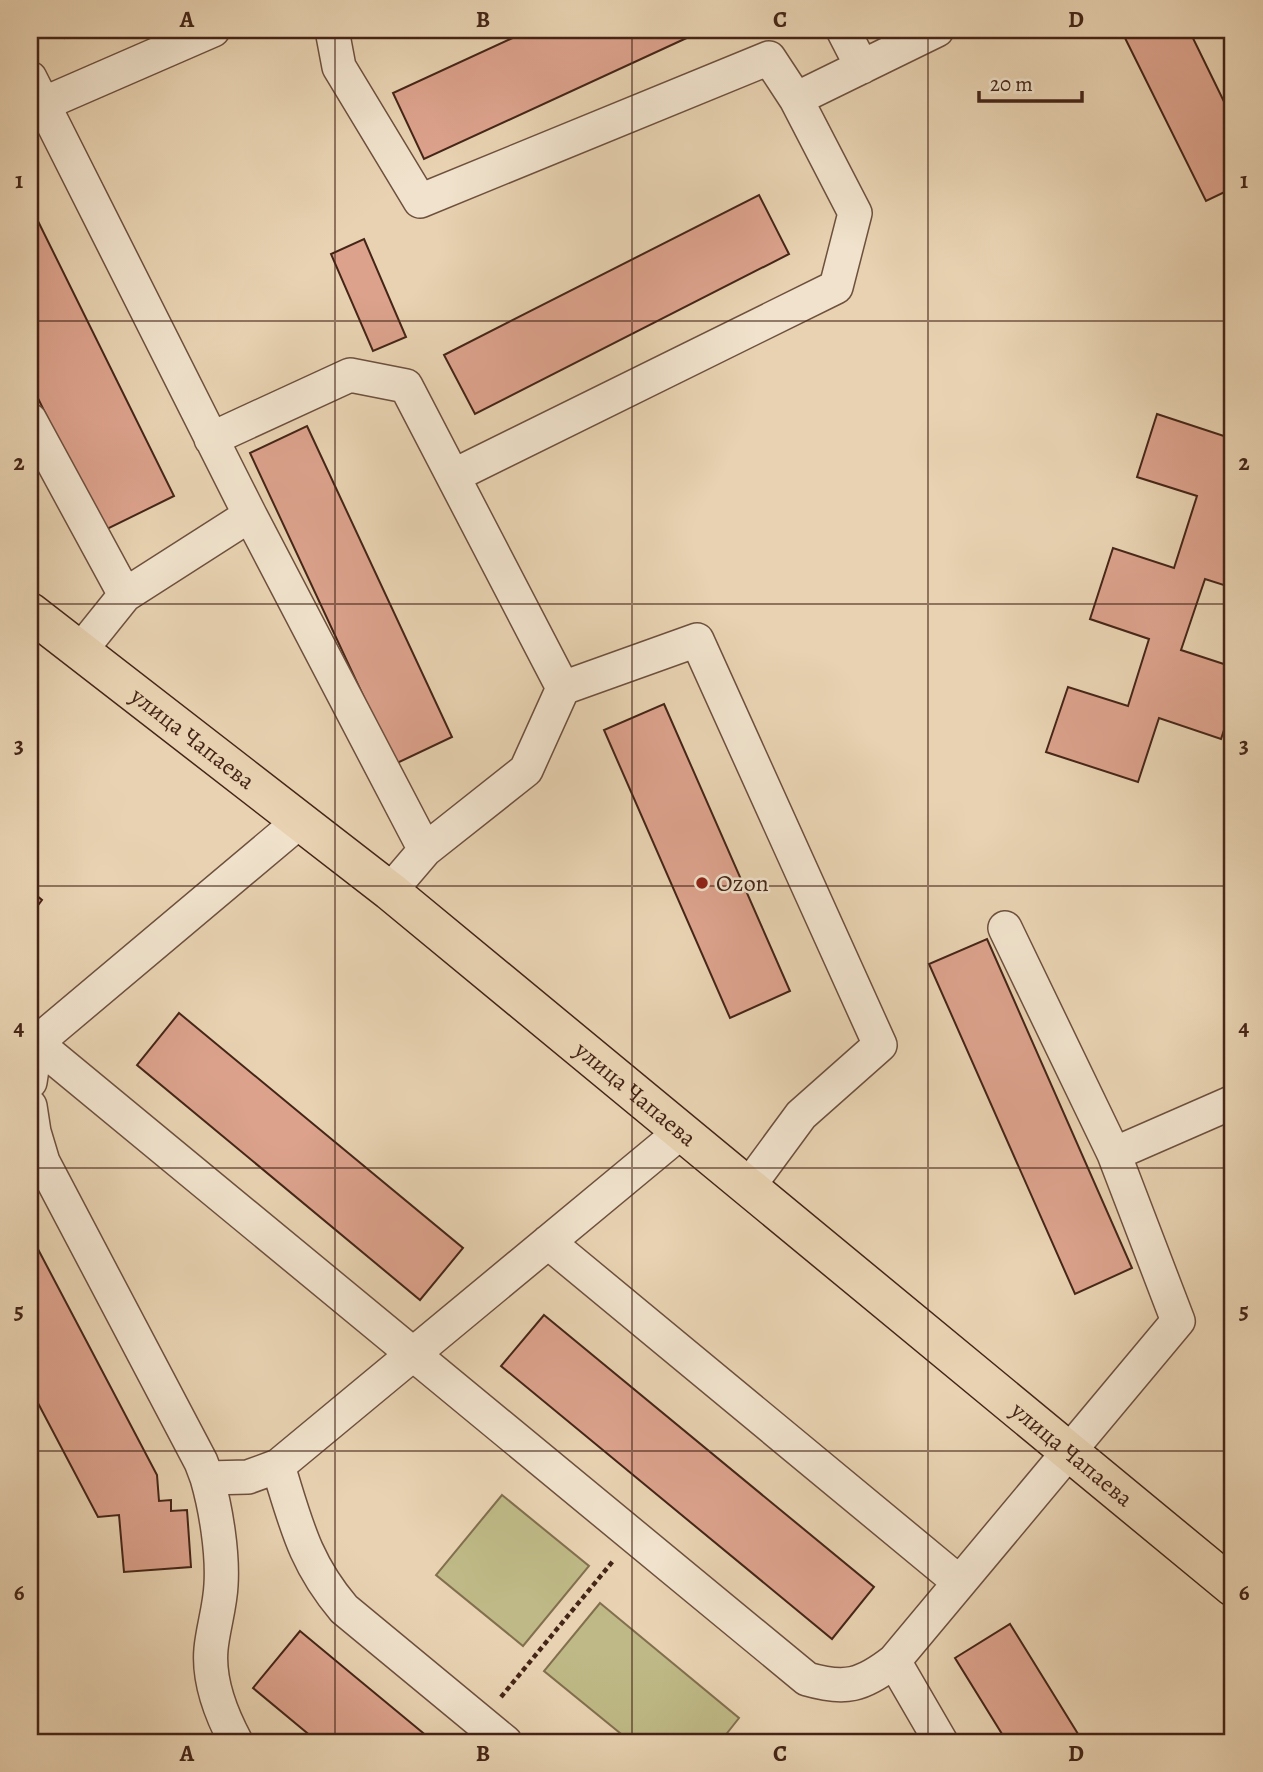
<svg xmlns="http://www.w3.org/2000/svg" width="1263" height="1772" font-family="Alegreya,serif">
<rect width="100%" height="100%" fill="#e8d2b1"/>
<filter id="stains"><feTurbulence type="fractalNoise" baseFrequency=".00286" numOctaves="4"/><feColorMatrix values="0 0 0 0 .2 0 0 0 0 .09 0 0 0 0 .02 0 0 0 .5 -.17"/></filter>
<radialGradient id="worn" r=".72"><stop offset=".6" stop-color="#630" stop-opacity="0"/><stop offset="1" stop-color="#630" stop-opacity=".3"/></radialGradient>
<path fill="#beb986" stroke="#826f4e" stroke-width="2" d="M 502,1495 L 589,1566 L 523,1646 L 436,1575 Z
M 600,1603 L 739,1718 L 720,1742 L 631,1742 L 544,1671 Z"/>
<path fill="#dca28c" stroke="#452517" stroke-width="2" d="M 60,30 L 83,30 L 65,38 Z
M 530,30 L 704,30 L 424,159 L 393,93 Z
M 1121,30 L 1189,30 L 1233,120 L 1233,188 L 1206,201 Z
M 759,195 L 789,254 L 475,414 L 444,355 Z
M 30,205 L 174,496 L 103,531 L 30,382 Z
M 364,239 L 406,337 L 373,351 L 331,254 Z
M 1157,414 L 1233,439 L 1233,491 L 1227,511 L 1233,514 L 1233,588 L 1205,579 L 1181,650 L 1233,667 L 1233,703 L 1221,739 L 1159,718 L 1138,782 L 1046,752 L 1068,687 L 1128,706 L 1149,639 L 1090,619 L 1113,548 L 1174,568 L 1197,496 L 1137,477 Z
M 307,426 L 452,737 L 395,764 L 250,453 Z
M 664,704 L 790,991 L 730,1018 L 604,730 Z
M 30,890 L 42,900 L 30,916 Z
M 987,939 L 1132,1268 L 1075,1294 L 929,964 Z
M 179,1013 L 463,1248 L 420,1300 L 137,1065 Z
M 30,1234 L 157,1475 L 159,1501 L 171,1500 L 171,1511 L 187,1510 L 191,1567 L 124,1572 L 119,1515 L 98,1517 L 30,1388 Z
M 544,1315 L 874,1587 L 832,1639 L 501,1366 Z
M 1010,1624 L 1083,1742 L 1007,1742 L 955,1658 Z
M 300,1631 L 353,1675 L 434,1742 L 318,1742 L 253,1688 Z"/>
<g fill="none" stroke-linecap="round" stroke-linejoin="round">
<g stroke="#6e503e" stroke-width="36">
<path id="minor" d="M 332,30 L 339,67 L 420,201 L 769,58 L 796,99
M 843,30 L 862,67
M 30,78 L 250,515
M 43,104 L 213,30
M 30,420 L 125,595
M 211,439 L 350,375 L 406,386 L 563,688
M 453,476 L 836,287 L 855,213 L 796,99 L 937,30
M 80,651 L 125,595 L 250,515 L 425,850 L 390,891
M 425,850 L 526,770 L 563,688 L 697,640 L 880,1045 L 801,1115 L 748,1187
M 1005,928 L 1114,1154
M 30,1040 L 42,1048 L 807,1679 C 845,1690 862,1686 894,1661 L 1178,1321 L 1114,1154 L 1233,1102
M 30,1082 L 36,1043 L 300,821
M 30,1106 L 34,1132 L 43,1162 L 201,1462 L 207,1478 L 248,1477 L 278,1466 L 681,1132
M 548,1242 L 959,1582
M 278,1466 C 296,1523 304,1562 344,1609 L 505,1742
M 207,1478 C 216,1509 223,1553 221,1585 C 220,1607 213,1628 211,1649 C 208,1681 221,1714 236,1742
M 894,1661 L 941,1742"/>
</g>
<g stroke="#452517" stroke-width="41">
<g id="major">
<path id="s1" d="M 30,612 L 390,891 L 1233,1587"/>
</g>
</g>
<path stroke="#452517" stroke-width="4.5" stroke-dasharray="5 3.5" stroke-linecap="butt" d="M 501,1697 L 613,1561
M 1231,1742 L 1233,1740"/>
<use href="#minor" stroke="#f0e2cc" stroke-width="33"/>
<use href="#major" stroke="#e8d2b1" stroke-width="38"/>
</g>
<path fill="none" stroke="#452517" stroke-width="2" stroke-opacity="0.55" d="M 335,30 L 335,1742M 632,30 L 632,1742M 928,30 L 928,1742M 30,321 L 1233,321M 30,604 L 1233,604M 30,886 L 1233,886M 30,1168 L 1233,1168M 30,1451 L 1233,1451"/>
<circle fill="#8f2418" stroke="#f0e2cc" stroke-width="2.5" cx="702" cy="883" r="7"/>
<g text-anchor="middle" stroke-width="5" stroke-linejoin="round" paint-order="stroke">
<g font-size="24" fill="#452517" stroke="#f0e2cc">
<text dy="8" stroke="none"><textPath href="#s1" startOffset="206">улица Чапаева</textPath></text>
<text dy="8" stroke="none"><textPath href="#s1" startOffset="774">улица Чапаева</textPath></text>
<text dy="8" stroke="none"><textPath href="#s1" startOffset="1340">улица Чапаева</textPath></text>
</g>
<g font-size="24" fill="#452517" stroke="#f0e2cc" text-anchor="start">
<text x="716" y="891">Ozon</text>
</g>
</g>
<rect width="1263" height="1772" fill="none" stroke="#e8d2b1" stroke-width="77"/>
<path d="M979 91v10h103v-10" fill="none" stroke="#452517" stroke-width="3.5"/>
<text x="990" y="91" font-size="21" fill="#452517" stroke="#f0e2cc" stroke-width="5" paint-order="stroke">20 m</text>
<rect x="38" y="38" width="1186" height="1696" fill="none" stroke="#452517" stroke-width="2.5"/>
<g font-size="23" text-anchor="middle" font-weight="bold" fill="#452517">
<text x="187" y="27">A</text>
<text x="483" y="27">B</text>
<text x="780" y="27">C</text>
<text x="1076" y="27">D</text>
<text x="19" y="188">1</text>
<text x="1244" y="188">1</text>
<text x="19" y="470">2</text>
<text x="1244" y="470">2</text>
<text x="19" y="753">3</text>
<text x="1244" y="753">3</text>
<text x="19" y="1035">4</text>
<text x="1244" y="1035">4</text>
<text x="19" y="1318">5</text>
<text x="1244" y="1318">5</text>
<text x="19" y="1600">6</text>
<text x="1244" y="1600">6</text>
<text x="187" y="1761">A</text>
<text x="483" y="1761">B</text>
<text x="780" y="1761">C</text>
<text x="1076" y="1761">D</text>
</g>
<rect width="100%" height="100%" filter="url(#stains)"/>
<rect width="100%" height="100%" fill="url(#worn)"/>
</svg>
